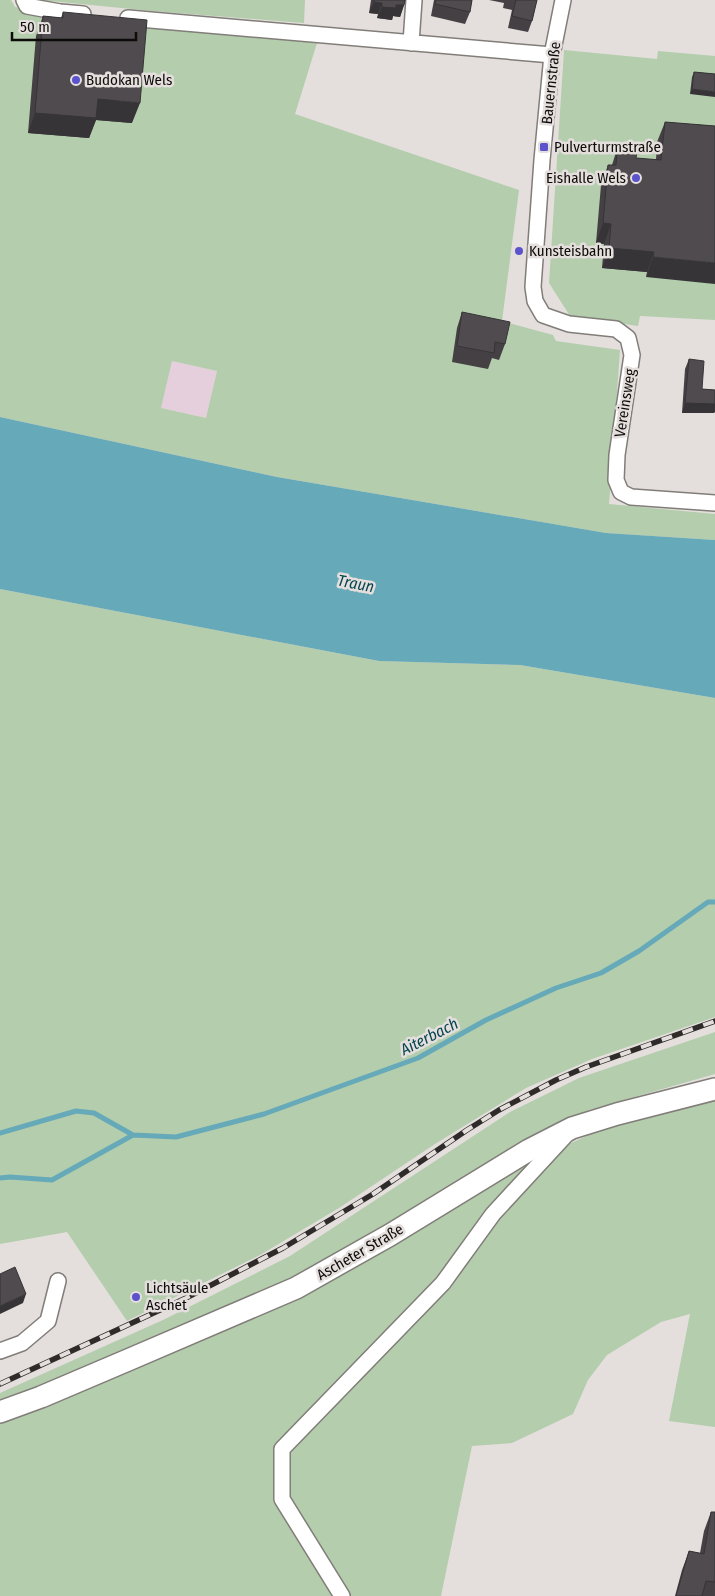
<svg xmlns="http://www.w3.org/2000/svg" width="715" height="1596" font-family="'Fira Sans Condensed',sans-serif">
<rect width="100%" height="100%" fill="#e4dfdc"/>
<path fill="#e6cfdc" d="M 172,361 L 217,371 L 206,418 L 161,408 Z"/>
<path fill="#b3cdad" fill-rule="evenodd" d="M 0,0 L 11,0 L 15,7 L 160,28 L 317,43 L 295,114 L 519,190 L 502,321 L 553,335 L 556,341 L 620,350 L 609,504 L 715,514 L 715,540 L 606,533 L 277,477 L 0,417 ZM 172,361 L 217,371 L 206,418 L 161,408 Z
M 40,0 L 305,0 L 304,23 L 152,11 Z
M 564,50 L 657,59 L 658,51 L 715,56 L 715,320 L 640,316 L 638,326 L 570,316 L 549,283 Z
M 0,589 L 379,661 L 520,665 L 715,698 L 715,1017 L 592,1059 L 526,1088 L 435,1144 L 339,1208 L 260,1255 L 127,1321 L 67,1232 L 0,1244 Z
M 715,1032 L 715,1074 L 589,1110 L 515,1149 L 316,1269 L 0,1404 L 0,1393 L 163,1320 L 290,1256 L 510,1112 L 579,1078 Z
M 715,1094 L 715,1427 L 669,1421 L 690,1314 L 661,1322 L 607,1355 L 588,1380 L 573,1414 L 512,1443 L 472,1446 L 441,1596 L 0,1596 L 0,1423 L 293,1300 L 538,1158 L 613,1124 Z"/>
<path fill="#66a9b8" d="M 0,417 L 277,477 L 606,533 L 715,540 L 715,698 L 520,665 L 379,661 L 0,589 Z"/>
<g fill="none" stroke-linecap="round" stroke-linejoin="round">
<path stroke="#66a9b8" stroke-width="5" d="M 0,1133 L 76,1111 L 94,1113 L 133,1135
M 0,1178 L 10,1177 L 52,1180 L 133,1135 L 176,1137 L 264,1114 L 418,1058 L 486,1020 L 556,988 L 601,973 L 639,951 L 708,902 L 715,902"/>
<g stroke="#817d79" stroke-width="18">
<path id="minor" d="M 24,0 L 27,6 L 60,12 L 83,14
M 563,0 L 552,55 L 542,160 L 533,287 L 535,301 L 543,315 L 569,324 L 616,329 L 628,338 L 632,355 L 617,455 L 616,480 L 621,492 L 631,497 L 715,503
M 128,18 L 552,55
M 411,43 L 414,0
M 0,1351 L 22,1343 L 48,1321 L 58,1281
M 342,1596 L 282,1499 L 282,1449 L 443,1283 L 493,1214 L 566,1135"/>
</g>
<g stroke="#817d79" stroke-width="24">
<path id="secondary" d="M 0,1412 L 41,1397 L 128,1360 L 296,1288 L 390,1235 L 529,1150 L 572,1128 L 617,1114 L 715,1089"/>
</g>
<use href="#minor" stroke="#fff" stroke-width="15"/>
<use href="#secondary" stroke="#fff" stroke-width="21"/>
<g stroke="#2e2b2a" stroke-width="5.5">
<path id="rail" d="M 0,1384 L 186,1298 L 283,1248 L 373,1194 L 467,1130 L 499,1110 L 556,1080 L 586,1067 L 715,1021"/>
</g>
<use href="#rail" stroke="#e4dfdc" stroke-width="4" stroke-dasharray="11" stroke-linecap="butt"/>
</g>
<path fill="#444043" d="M 371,0 L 405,0 L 404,5 L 400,17 L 393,16 L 392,20 L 377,18 L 378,14 L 369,13 Z
M 434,0 L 472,0 L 470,12 L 465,24 L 431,16 Z
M 489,0 L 537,0 L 532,21 L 528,32 L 508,28 L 512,10 L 503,8 L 504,3 Z
M 63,12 L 132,123 L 96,120 L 89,138 L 28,133 L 36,36 L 43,16 L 61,18 Z
M 694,72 L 715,74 L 690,94 L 692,77 Z
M 665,122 L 715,126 L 646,277 L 647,272 L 602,268 L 604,244 L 596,243 L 601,185 L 608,165 L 612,165 L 617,149 L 636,158 L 656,160 L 657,142 Z
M 462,312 L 505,344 L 499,360 L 492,358 L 488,369 L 452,362 L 457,328 Z
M 689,359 L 702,389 L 715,390 L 714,413 L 682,413 L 685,369 Z
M 711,1512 L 715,1512 L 715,1596 L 675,1596 L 682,1570 L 689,1551 L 700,1553 L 704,1531 Z"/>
<path fill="#373437" d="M 374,2 L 382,3 L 378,14 L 369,13 Z
M 396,5 L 404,5 L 400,17 L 393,16 L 392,20 L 377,18 L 382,7 Z
M 692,89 L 715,92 L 715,97 L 690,94 Z
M 98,99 L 140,103 L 132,123 L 96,120 L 89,138 L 28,133 L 35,113 Z
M 603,223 L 611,224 L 604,244 L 596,243 Z
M 609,248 L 654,252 L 647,272 L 602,268 Z
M 653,257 L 715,263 L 715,284 L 646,277 Z
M 685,403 L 715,404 L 715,412 L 714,413 L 682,413 Z
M 26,1294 L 23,1303 L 0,1314 L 0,1306 Z"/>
<path fill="#4f4b4e" stroke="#373437" d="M 374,0 L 405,0 L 404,5 L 396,5 L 396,8 L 382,7 L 382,3 L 374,2 Z
M 436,0 L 472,0 L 470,12 L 435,4 Z
M 516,0 L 537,0 L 532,21 L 512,16 Z
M 63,12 L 147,20 L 140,103 L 98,99 L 96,118 L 35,113 L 43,16 L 63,18 Z
M 694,72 L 715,74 L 715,92 L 692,89 Z
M 665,122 L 715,126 L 715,263 L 653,257 L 654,252 L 609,248 L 611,224 L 603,223 L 608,165 L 616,165 L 617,149 L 637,151 L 636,158 L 661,160 Z
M 462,312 L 510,322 L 505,344 L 495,342 L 494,353 L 457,346 Z
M 689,359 L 704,361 L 702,389 L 715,390 L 715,404 L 685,403 Z
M 15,1267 L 26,1294 L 0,1306 L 0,1274 Z
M 711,1512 L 715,1512 L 715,1582 L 706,1581 L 702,1596 L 676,1596 L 689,1551 L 704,1554 Z"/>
<g fill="#5b53cb" stroke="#e4dfdc" stroke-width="2">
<circle cx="76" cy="80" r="5"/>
<rect x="539" y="142" width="10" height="10" rx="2.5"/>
<circle cx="636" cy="178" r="5"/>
<circle cx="519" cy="251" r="5"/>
<circle cx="136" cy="1297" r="5"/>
</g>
<g text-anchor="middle" stroke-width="5" stroke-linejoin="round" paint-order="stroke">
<g font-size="15" fill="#0e0c0b" stroke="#e4dfdc" text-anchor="start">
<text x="86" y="85">Budokan Wels</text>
<text x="554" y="152">Pulverturmstraße</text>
<text x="626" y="183" text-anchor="end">Eishalle Wels</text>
<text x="529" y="256">Kunsteisbahn</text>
<text x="146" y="1293">Lichtsäule<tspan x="146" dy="17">Aschet</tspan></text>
</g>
<g font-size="15" fill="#0e0c0b" stroke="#e4dfdc">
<text transform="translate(551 83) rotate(-84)" y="5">Bauernstraße</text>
<text transform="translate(625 403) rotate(-81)" y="5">Vereinsweg</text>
<text transform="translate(360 1252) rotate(-30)" y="5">Ascheter Straße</text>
</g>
<g font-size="16" font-style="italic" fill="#064651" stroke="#e4dfdc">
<text transform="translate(356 583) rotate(11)" y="6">Traun</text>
<text transform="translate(429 1036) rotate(-27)" y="6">Aiterbach</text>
</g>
</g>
<path d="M12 32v8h124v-8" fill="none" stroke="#0e0c0b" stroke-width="2.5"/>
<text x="20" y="32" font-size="15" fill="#0e0c0b" stroke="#e4dfdc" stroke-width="4" paint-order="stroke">50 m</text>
</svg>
